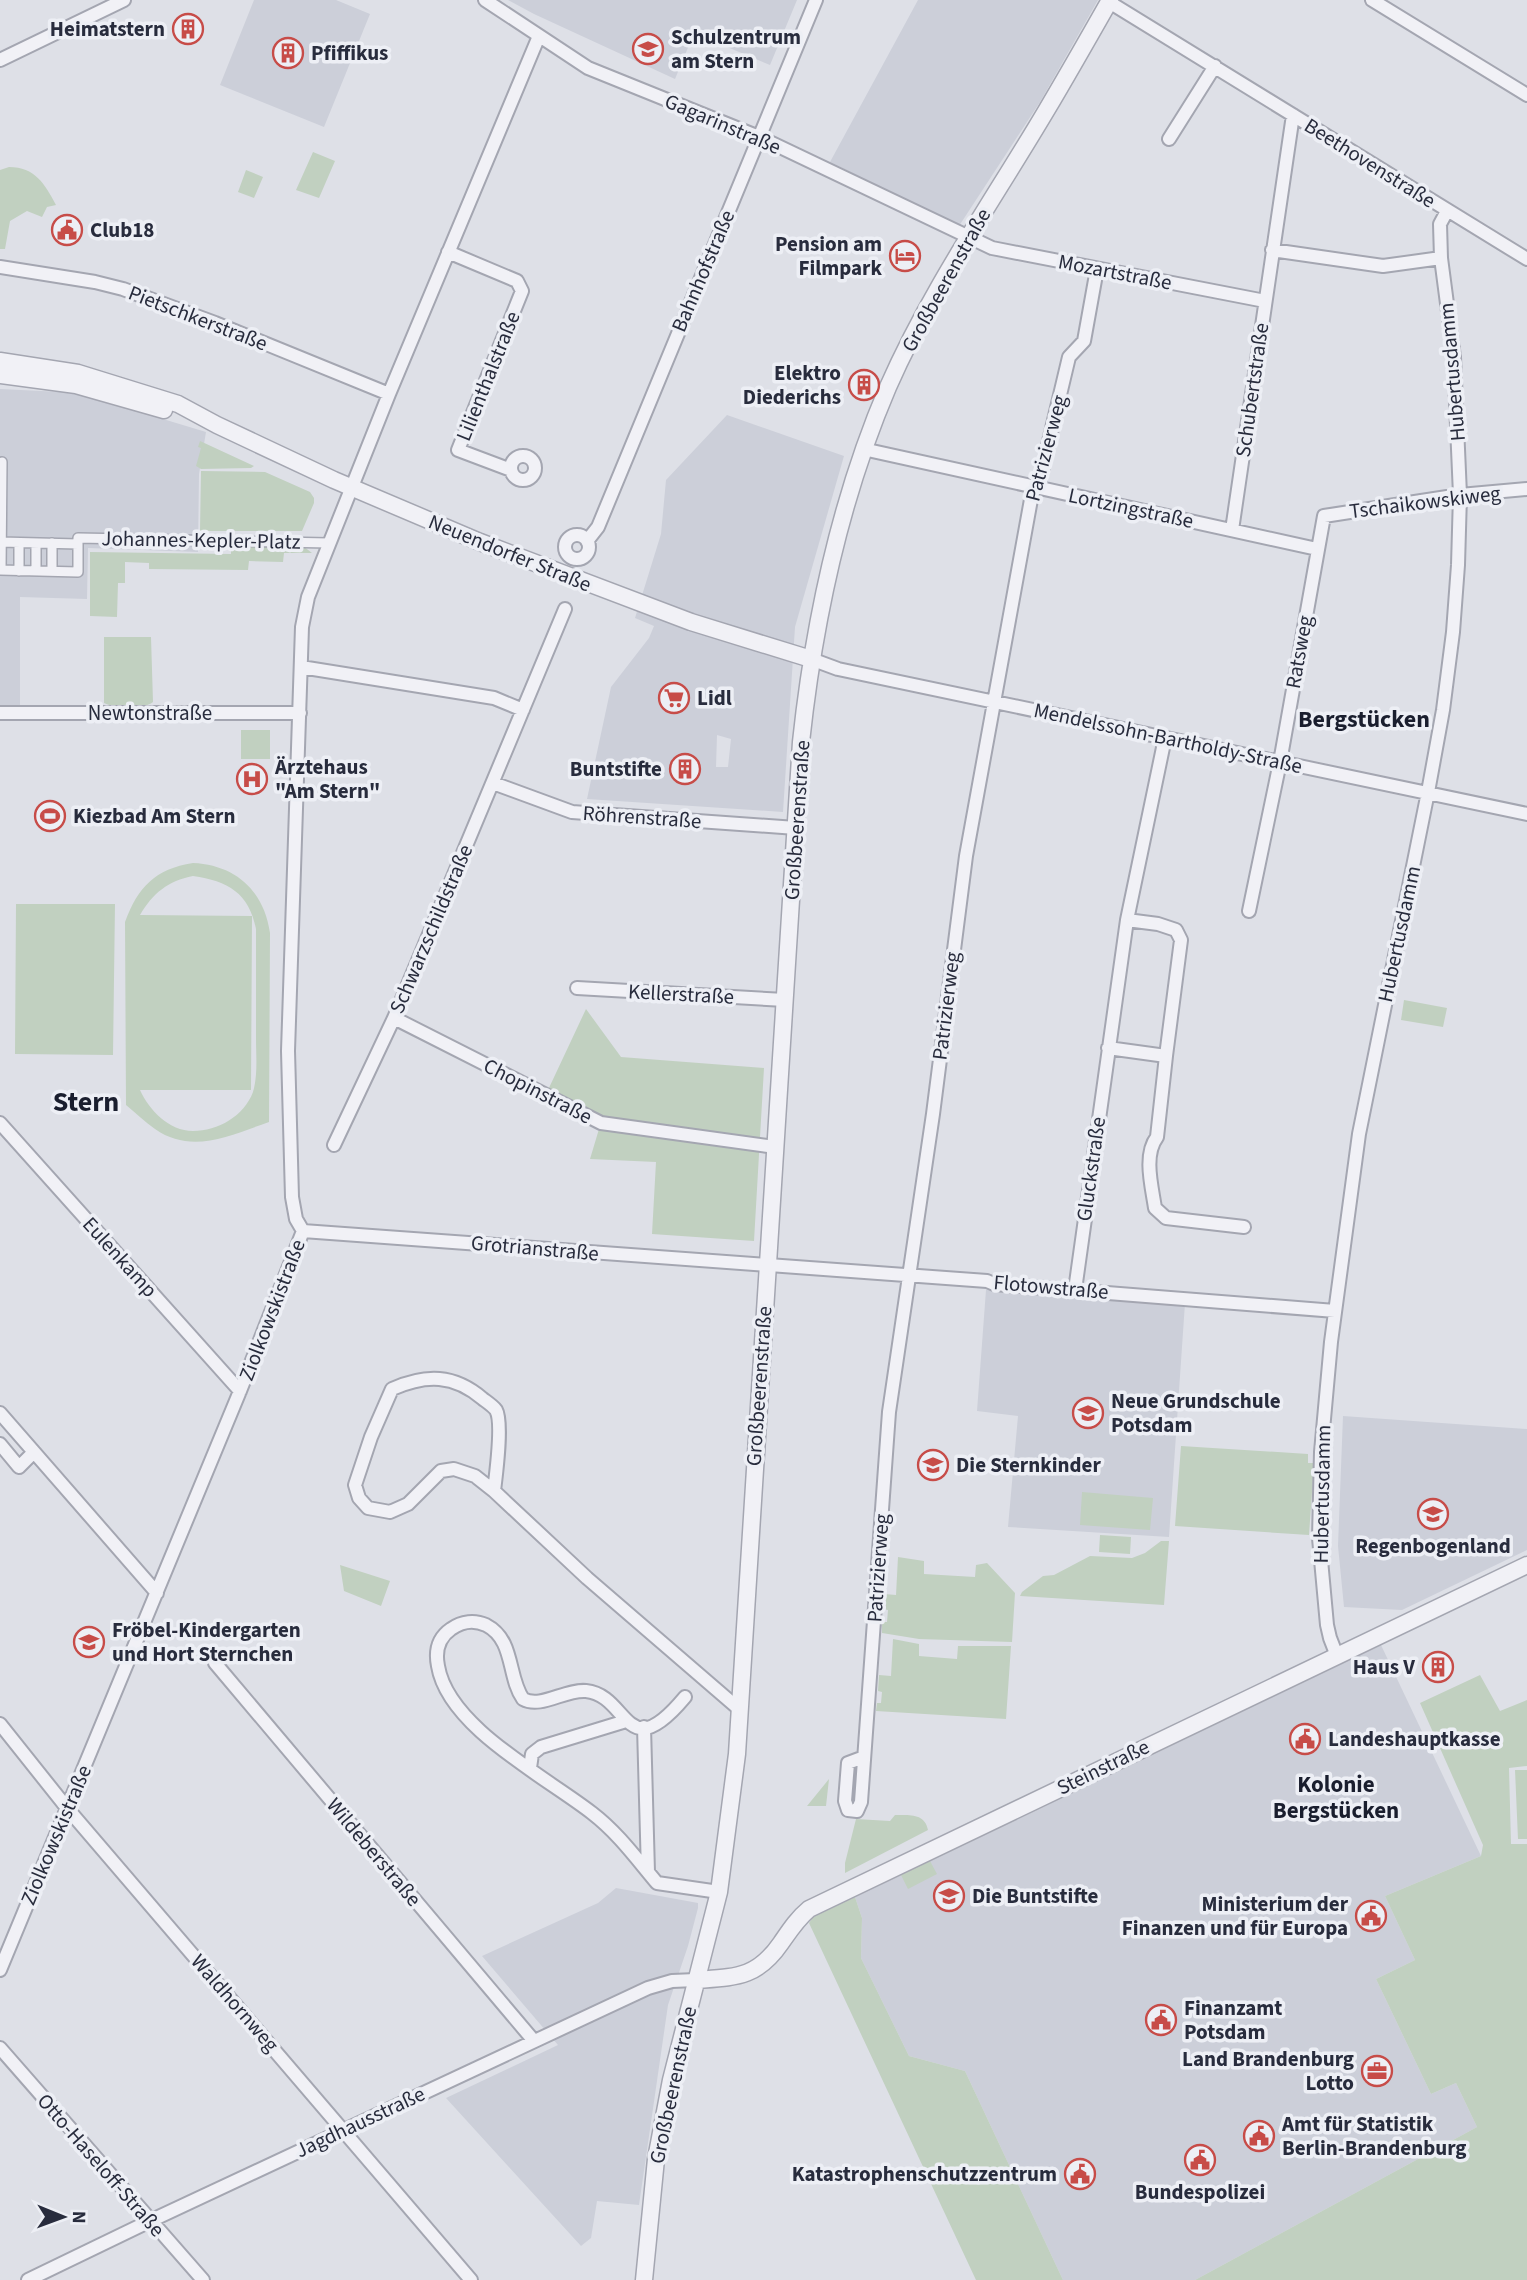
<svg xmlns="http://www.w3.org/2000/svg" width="1527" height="2280" font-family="'Source Sans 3',sans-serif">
<rect width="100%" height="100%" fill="#dee0e7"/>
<path fill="#cccfd9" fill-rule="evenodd" d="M 254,0 L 336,0 L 370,14 L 324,127 L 220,85 Z
M 508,0 L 797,0 L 770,65 L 694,33 L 675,79 L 534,14 Z
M 918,0 L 1098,0 L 1040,102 L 959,226 L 830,162 Z
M 0,389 L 62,392 L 90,397 L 206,432 L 199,474 L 198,552 L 88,548 L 87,599 L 20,597 L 20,706 L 0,706 Z
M 727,415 L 844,456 L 795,627 L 783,812 L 587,799 L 611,687 L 649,638 L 654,626 L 635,618 L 661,534 L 666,480 ZM 717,735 L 731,739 L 728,767 L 716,767 Z
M 986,1290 L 1185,1303 L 1169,1537 L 1008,1527 L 1018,1416 L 977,1411 Z
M 1343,1416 L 1527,1429 L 1527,1550 L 1402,1610 L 1344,1607 L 1338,1546 Z
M 1381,1645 L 1481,1856 L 1385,1896 L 1415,1960 L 1376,1979 L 1431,2094 L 1456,2083 L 1477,2127 L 1195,2280 L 1063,2280 L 965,2071 L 909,2056 L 861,1958 L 862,1918 L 855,1897 Z
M 616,1888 L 698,1903 L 698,1908 L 688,1946 L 668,2005 L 639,2205 L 597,2201 L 591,2238 L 581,2246 L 446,2098 L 558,2045 L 482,1956 L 598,1903 Z"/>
<path fill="#c1d0c0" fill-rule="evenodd" d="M 313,152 L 335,161 L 319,198 L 296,190 Z
M 9,167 C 35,167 45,184 56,205 L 47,207 L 42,217 L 27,211 L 10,221 L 5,249 L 0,249 L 0,170 Z
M 246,170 L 263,177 L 254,198 L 238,192 Z
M 200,441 L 254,466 L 251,468 L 201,469 L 196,466 L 201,448 L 198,447 Z
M 201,471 L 265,472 L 310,492 L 314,498 L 314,503 L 302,531 L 200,531 Z
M 231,546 L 303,546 L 312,553 L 284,553 L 283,562 L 249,561 L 248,570 L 149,569 L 149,563 L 125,562 L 125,583 L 118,583 L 117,617 L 90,616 L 90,552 L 231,554 Z
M 104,637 L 151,637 L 153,702 C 143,710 116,709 104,703 Z
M 241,730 L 270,730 L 270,759 L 241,759 Z
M 193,863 C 236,865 264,891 270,933 L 269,1122 C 231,1135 192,1155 155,1129 C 145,1122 136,1113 126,1105 L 125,922 C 138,887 155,869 193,863 ZM 193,876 C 228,881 249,893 256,929 C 256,966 256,1002 256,1038 C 256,1055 258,1075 253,1092 C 244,1116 218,1131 193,1131 C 169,1131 149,1110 140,1090 L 251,1090 L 252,916 L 140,915 C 153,893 168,881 193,876 Z
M 16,904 L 115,904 L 113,1055 L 15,1054 Z
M 1404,1000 L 1447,1008 L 1443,1027 L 1401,1020 Z
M 586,1009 L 621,1057 L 764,1068 L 754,1241 L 652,1234 L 656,1162 L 590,1159 L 602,1119 L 548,1090 Z
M 1181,1446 L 1308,1454 L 1308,1463 L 1314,1463 L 1309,1535 L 1175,1526 Z
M 1082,1492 L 1153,1498 L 1150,1530 L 1080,1525 Z
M 1100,1535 L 1131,1537 L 1130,1554 L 1099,1552 Z
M 1161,1541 L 1169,1541 L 1164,1605 L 1020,1596 L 1022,1592 L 1043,1576 L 1054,1575 L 1090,1556 L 1132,1558 L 1145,1553 Z
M 898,1557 L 924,1561 L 924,1574 L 975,1577 L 976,1565 L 987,1563 L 1015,1593 L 1012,1642 L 919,1639 L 882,1633 L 882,1622 L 887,1622 L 888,1610 L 883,1609 L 884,1594 L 896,1595 Z
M 340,1565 L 390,1581 L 381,1606 L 344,1591 Z
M 893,1639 L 919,1644 L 919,1656 L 957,1659 L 958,1646 L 1011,1646 L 1006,1719 L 876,1711 L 877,1703 L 881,1703 L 882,1692 L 878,1691 L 879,1675 L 891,1676 Z
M 1480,1675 L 1500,1711 L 1527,1700 L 1527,1766 L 1509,1768 L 1511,1844 L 1527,1844 L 1527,2280 L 1195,2280 L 1477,2127 L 1456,2083 L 1431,2094 L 1376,1979 L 1415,1960 L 1385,1896 L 1481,1856 L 1483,1845 L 1420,1703 Z
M 1515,1770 L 1527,1770 L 1527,1839 L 1518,1839 Z
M 829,1779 L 826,1806 L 807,1806 Z
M 895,1815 C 909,1815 925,1813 928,1830 L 845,1873 L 845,1863 L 856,1819 L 890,1821 Z
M 930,1861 L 937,1874 L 908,1889 L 901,1875 Z
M 855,1897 L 862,1918 L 861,1958 L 909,2056 L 965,2071 L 1063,2280 L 976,2280 L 809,1923 L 813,1917 Z"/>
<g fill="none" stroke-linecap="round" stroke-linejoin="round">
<g stroke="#a4a6b1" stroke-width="12">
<path id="pedestrian" d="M 1,542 L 78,544
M 0,570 L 78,572 L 78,538 L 329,543
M 1,570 L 2,462
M 19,571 L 19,543
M 36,571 L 36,543
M 52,571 L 52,543"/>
</g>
<g stroke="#a4a6b1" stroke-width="16">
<path id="minor" d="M 485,0 L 588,68 L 759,137 L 992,248 L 1265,301
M 1372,0 L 1527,95
M 1109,2 L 1527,259
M 0,60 L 124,0
M 1169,139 L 1215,66
M 1272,250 L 1383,266 L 1441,258
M 448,252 L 517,281 L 522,291 L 458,450 L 511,470
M 0,267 L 95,282 L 123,289 L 215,323 L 389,394
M 863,449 L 1317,549
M511 468a12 12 0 1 1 24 0a12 12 0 1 1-24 0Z
M 1232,530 L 1293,115
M565 547a12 12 0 1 1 24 0a12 12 0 1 1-24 0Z
M 587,541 L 598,527 L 816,0
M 811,659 L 838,669 L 1527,814
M 301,667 L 494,698 L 523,710
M 0,713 L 300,713
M 493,783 L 572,812 L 796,828
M 1249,911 L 1280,762 L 1324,516 L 1460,495 L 1527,489
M 577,988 L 785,1000
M 394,1018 L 601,1123 L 775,1147
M 1108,1048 L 1166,1056 L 1181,940 L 1176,930 L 1158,924 L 1127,920
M 1166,1056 L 1157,1137 C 1143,1155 1152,1187 1155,1208 L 1166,1218 L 1244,1227
M 0,1123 L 240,1391
M 334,1145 L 394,1018 L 565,609
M 303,1231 L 987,1281 L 994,1284 L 1335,1311
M 1075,1290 L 1127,920 L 1165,738
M 0,1413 L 157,1593
M 0,1444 L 19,1467 L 34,1452
M 494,1491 L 475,1476 L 454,1469 L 441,1471 L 408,1504 L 390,1512 L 368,1508 L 359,1498 L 355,1485 L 371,1437 L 392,1389 C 426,1374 454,1374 483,1399 C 487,1402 493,1406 496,1410 C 503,1422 496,1475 494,1491 L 587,1578 L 739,1709
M 1337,1656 L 1330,1638 L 1327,1625 L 1319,1538 L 1321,1452 L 1331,1342 L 1359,1134 L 1428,792 L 1443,710 L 1453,632 L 1458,565 L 1460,495 L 1454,357 L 1441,258 L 1440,224 L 1447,211
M 215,1663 L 534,2041
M 685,1697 C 625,1769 629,1695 586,1691 C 565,1689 541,1709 523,1699 C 507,1676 515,1640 486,1625 C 475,1620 462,1621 451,1629 C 438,1638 435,1651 438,1666 C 448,1727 546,1777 592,1813 C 618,1833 636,1858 657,1883 L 719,1892
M 0,1724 L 67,1808 L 471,2280
M 644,1727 L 648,1872
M 864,1757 L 848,1763 L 845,1801 L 848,1810 L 857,1811 L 861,1802 L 889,1412 L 933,1114 L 966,856 L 1032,494 L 1040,479 L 1069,357 L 1084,341 L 1097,269
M 530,1768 L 532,1754 L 541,1747 L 626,1721
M 0,1970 L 240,1391 L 303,1231 L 296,1219 L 292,1197 L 288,1051 L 302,627 L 308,597 L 389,394 L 539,36
M 0,2048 L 203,2280
M 28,2280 L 150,2221 L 648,1988 L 672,1981 L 696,1980"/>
</g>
<g stroke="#a4a6b1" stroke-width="19">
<path id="tertiary" d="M 0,361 L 78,373 L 178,404 L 217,425 L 334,480 L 480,542 L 691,622 L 811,659
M 0,375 L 76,385 L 164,410
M 696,1980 C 736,1977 757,1978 781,1943 C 790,1930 797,1919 809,1909 L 1527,1565
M 644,2280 L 656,2159 L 671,2080 L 719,1892 L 737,1754 L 801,742 C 814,621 840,499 888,387 C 931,289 992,202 1046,111 C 1068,74 1089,37 1110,0"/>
</g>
<use href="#pedestrian" stroke="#f1f1f6" stroke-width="9"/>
<use href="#minor" stroke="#f1f1f6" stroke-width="12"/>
<use href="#tertiary" stroke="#f1f1f6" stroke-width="16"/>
</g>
<defs>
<g id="building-ring" transform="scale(1.575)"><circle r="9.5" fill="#edeff5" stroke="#c74c48" stroke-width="1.5"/><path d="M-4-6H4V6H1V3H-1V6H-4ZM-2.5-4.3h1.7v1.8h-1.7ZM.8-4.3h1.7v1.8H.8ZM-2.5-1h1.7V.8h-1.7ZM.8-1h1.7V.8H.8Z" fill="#c74c48"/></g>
<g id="school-ring" transform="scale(1.575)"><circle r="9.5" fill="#edeff5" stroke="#c74c48" stroke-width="1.5"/><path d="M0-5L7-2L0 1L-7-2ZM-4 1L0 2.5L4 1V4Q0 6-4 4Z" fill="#c74c48"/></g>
<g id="civic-ring" transform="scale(1.575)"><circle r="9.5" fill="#edeff5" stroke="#c74c48" stroke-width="1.5"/><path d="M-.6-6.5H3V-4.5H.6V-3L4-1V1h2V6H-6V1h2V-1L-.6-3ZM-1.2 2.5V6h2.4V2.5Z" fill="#c74c48"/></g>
<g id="hotel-ring" transform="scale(1.575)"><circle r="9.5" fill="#edeff5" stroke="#c74c48" stroke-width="1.5"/><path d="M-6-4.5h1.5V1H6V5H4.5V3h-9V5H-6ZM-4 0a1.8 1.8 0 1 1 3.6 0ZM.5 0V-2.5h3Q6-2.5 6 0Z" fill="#c74c48"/></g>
<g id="supermarket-ring" transform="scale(1.575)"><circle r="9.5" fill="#edeff5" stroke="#c74c48" stroke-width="1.5"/><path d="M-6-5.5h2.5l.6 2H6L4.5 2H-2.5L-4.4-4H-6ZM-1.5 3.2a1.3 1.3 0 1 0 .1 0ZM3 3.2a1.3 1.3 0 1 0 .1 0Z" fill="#c74c48"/></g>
<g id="hospital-ring" transform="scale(1.575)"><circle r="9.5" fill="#edeff5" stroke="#c74c48" stroke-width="1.5"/><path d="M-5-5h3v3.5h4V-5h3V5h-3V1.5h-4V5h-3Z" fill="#c74c48"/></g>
<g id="stadium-ring" transform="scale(1.575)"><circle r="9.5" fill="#edeff5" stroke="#c74c48" stroke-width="1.5"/><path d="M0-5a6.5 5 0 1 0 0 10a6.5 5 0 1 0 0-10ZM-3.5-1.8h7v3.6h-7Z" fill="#c74c48"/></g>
<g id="office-ring" transform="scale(1.575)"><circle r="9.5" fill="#edeff5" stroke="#c74c48" stroke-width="1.5"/><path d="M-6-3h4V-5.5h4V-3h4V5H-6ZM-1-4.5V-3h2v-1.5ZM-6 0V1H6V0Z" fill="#c74c48"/></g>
</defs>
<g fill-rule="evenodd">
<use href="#building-ring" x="188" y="29"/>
<use href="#school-ring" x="648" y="49"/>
<use href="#building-ring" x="288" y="53"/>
<use href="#civic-ring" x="67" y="230"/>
<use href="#hotel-ring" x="905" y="256"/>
<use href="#building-ring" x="864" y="385"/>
<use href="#supermarket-ring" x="674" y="698"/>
<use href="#building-ring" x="685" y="769"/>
<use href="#hospital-ring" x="252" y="779"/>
<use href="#stadium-ring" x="50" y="816"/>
<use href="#school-ring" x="1088" y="1413"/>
<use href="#school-ring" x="933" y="1465"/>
<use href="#school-ring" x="1433" y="1514"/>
<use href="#school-ring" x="89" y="1642"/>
<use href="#building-ring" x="1438" y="1667"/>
<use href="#civic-ring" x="1305" y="1739"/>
<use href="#school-ring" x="949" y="1896"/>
<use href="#civic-ring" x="1371" y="1916"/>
<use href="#civic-ring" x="1161" y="2020"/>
<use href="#office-ring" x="1377" y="2071"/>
<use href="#civic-ring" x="1259" y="2136"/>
<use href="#civic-ring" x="1200" y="2160"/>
<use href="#civic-ring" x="1080" y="2174"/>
</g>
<g text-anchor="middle" stroke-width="7" stroke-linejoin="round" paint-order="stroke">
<g font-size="21" font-weight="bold" fill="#282c3d" stroke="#edeff5" text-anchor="start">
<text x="165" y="36" text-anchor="end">Heimatstern</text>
<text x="671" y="44">Schulzentrum<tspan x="671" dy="24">am Stern</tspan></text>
<text x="311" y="60">Pfiffikus</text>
<text x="90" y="237">Club18</text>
<text x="882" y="251" text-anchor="end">Pension am<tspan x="882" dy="24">Filmpark</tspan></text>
<text x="841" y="380" text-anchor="end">Elektro<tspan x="841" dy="24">Diederichs</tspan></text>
<text x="697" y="705">Lidl</text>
<text x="275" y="774">Ärztehaus<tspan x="275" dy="24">"Am Stern"</tspan></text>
<text x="662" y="776" text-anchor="end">Buntstifte</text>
<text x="73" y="823">Kiezbad Am Stern</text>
<text x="1111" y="1408">Neue Grundschule<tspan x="1111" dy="24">Potsdam</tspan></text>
<text x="956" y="1472">Die Sternkinder</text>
<text x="1433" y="1553" text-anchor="middle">Regenbogenland</text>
<text x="112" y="1637">Fröbel-Kindergarten<tspan x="112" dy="24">und Hort Sternchen</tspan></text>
<text x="1415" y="1674" text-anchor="end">Haus V</text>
<text x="1328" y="1746">Landeshauptkasse</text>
<text x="972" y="1903">Die Buntstifte</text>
<text x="1348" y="1911" text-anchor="end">Ministerium der<tspan x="1348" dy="24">Finanzen und für Europa</tspan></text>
<text x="1184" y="2015">Finanzamt<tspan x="1184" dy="24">Potsdam</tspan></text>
<text x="1354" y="2066" text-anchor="end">Land Brandenburg<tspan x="1354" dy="24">Lotto</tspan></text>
<text x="1282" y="2131">Amt für Statistik<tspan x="1282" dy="24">Berlin-Brandenburg</tspan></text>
<text x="1057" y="2181" text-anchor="end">Katastrophenschutzzentrum</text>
<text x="1200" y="2199" text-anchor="middle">Bundespolizei</text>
</g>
<g font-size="21" fill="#282c3d" stroke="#edeff5">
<text transform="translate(723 124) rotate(23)" y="7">Gagarinstraße</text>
<text transform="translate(1370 163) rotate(32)" y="7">Beethovenstraße</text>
<text transform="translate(703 271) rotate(-67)" y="7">Bahnhofstraße</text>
<text transform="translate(1115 272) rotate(11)" y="7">Mozartstraße</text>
<text transform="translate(946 280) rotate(-61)" y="7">Großbeerenstraße</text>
<text transform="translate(198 318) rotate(21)" y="7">Pietschkerstraße</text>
<text transform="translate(1452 372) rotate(-95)" y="7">Hubertusdamm</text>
<text transform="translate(488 376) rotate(-68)" y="7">Lilienthalstraße</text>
<text transform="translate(1252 390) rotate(-82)" y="7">Schubertstraße</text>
<text transform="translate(1046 448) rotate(-75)" y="7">Patrizierweg</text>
<text transform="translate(1425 502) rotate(-7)" y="7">Tschaikowskiweg</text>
<text transform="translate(1131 508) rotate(12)" y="7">Lortzingstraße</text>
<text transform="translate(201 540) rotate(1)" y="7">Johannes-Kepler-Platz</text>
<text transform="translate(510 553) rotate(22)" y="7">Neuendorfer Straße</text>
<text transform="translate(1299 652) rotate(-80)" y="7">Ratsweg</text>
<text x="150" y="720">Newtonstraße</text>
<text transform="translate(1168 738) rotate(12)" y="7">Mendelssohn-Bartholdy-Straße</text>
<text transform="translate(642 817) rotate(4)" y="7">Röhrenstraße</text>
<text transform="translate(797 820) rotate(-86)" y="7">Großbeerenstraße</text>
<text transform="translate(431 929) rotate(-67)" y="7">Schwarzschildstraße</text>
<text transform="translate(1399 934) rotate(-78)" y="7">Hubertusdamm</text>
<text transform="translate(681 994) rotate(3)" y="7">Kellerstraße</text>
<text transform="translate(946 1006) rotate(-83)" y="7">Patrizierweg</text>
<text transform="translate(538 1091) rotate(27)" y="7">Chopinstraße</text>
<text transform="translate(1091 1169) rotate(-82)" y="7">Gluckstraße</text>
<text transform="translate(535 1248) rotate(5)" y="7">Grotrianstraße</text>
<text transform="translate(120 1257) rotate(48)" y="7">Eulenkamp</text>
<text transform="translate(1051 1287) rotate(5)" y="7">Flotowstraße</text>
<text transform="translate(272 1310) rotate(-69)" y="7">Ziolkowskistraße</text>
<text transform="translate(759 1386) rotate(-86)" y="7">Großbeerenstraße</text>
<text transform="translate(1322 1494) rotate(-89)" y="7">Hubertusdamm</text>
<text transform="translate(878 1568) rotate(-86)" y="7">Patrizierweg</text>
<text transform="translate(1103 1767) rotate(-26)" y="7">Steinstraße</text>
<text transform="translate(56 1835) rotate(-67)" y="7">Ziolkowskistraße</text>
<text transform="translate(374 1852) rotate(50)" y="7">Wildeberstraße</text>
<text transform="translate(235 2003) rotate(49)" y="7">Waldhornweg</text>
<text transform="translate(673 2085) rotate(-78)" y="7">Großbeerenstraße</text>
<text transform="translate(360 2122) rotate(-25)" y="7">Jagdhausstraße</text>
<text transform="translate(101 2165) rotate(49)" y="7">Otto-Haseloff-Straße</text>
</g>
<g font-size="23" font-weight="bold" fill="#1a1e2e" stroke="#edeff5">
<text x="1336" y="1792">Kolonie<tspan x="1336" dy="26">Bergstücken</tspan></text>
</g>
<g font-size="24" font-weight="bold" fill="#1a1e2e" stroke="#edeff5">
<text x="1364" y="727">Bergstücken</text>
</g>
<g font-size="28" font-weight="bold" fill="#1a1e2e" stroke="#edeff5">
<text x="86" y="1111">Stern</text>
</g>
</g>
<g transform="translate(63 2217) rotate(91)" stroke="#edeff5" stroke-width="5" paint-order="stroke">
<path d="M0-5L12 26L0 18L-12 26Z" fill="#282c3d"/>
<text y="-10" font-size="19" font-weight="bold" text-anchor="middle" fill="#282c3d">N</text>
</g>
</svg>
